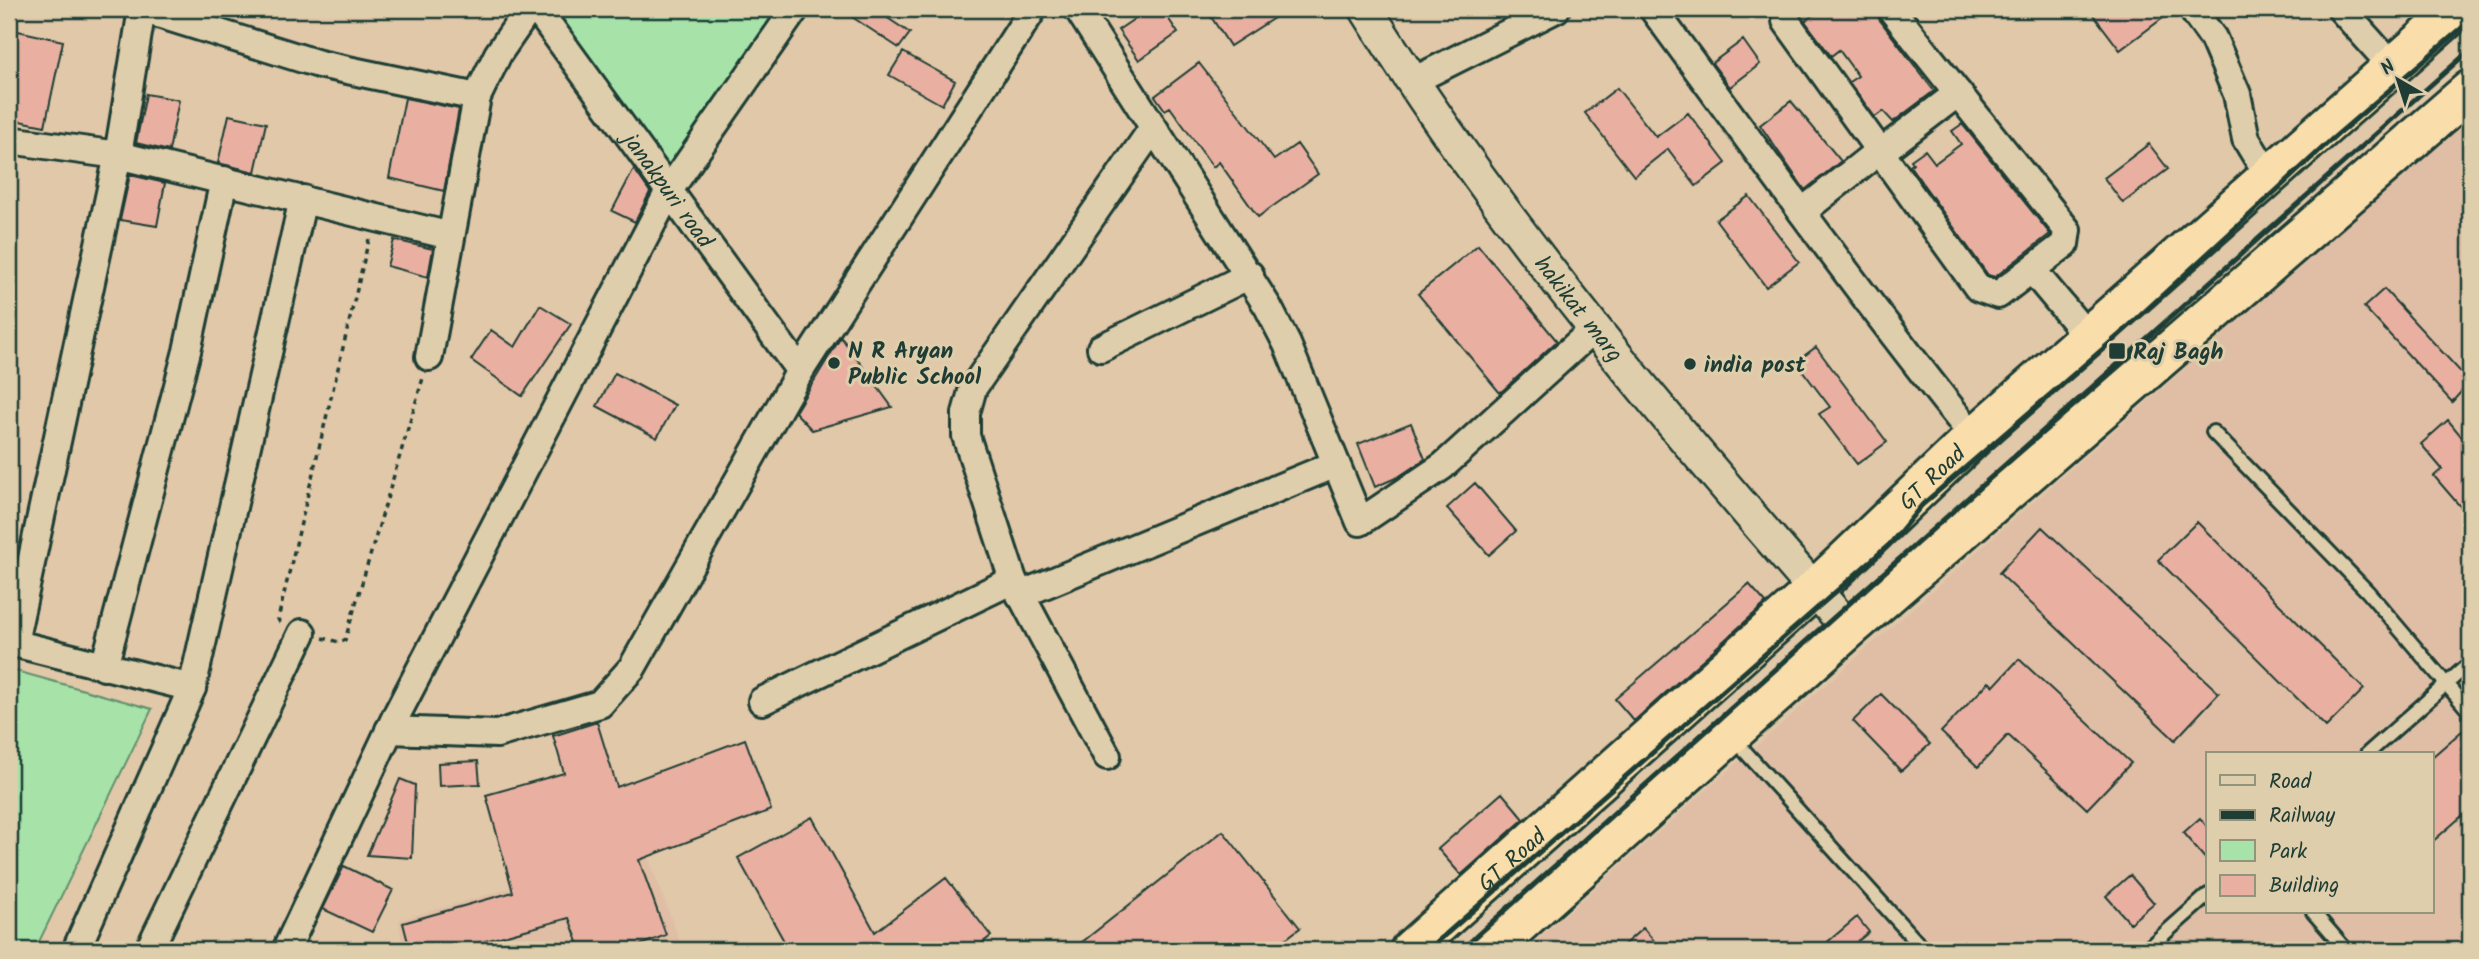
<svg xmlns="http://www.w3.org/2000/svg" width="2479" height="959" font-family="Kalam,sans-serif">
<rect width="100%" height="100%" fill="#e1c8a9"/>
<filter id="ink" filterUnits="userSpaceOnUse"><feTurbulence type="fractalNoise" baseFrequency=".0143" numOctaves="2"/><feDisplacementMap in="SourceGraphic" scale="14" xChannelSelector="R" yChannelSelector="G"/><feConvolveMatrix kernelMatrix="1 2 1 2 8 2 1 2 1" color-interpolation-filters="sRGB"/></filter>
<g filter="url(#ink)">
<path fill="#dfbea5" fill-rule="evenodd" d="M 2470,117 L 2470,950 L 1525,950 ZM 2208,754 L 2432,754 L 2432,912 L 2208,912 Z
M 630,848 L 646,852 L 683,950 L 403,950 L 399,920 L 494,893 Z"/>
<path fill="#a7e3a9" stroke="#63906e" stroke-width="2" d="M 537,9 L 795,9 L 670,189 Z
M 9,669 L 152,709 L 35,950 L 9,950 Z"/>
<path fill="#e9b0a1" stroke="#1f3d34" stroke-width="2" d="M 840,9 L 874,9 L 910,33 L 899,48 Z
M 1149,9 L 1162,9 L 1178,33 L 1139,60 L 1118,30 Z
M 1206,9 L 1288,9 L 1230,46 Z
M 1821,9 L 1876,9 L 1879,19 L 1934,91 L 1893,122 L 1883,111 L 1875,117 L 1849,82 L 1858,76 L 1839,50 L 1831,56 L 1805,21 Z
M 2089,9 L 2175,9 L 2120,50 Z
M 9,29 L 63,41 L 45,126 L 9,119 Z
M 1743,40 L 1760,64 L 1730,87 L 1712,63 Z
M 903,52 L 955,81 L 942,105 L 889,75 Z
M 1199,63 L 1274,160 L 1297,144 L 1318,174 L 1258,217 L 1219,162 L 1213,167 L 1170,107 L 1165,110 L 1155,96 Z
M 1617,88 L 1656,137 L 1688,113 L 1726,163 L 1696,186 L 1668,149 L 1634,176 L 1585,113 Z
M 146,94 L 179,100 L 169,151 L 136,143 Z
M 405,98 L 459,109 L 444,191 L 389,178 Z
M 1791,101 L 1841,161 L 1805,190 L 1760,125 Z
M 229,115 L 266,123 L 255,172 L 218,163 Z
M 1962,124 L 2050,234 L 1995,277 L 1988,275 L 1910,166 L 1913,163 L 1911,160 L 1925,150 L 1935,163 L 1961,144 L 1952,131 Z
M 2149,144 L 2168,169 L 2123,203 L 2104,178 Z
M 634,169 L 650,192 L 635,222 L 612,211 Z
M 130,175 L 165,183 L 157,226 L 120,220 Z
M 1749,196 L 1799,262 L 1766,287 L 1716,220 Z
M 394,240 L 433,249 L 428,277 L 387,266 Z
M 1478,245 L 1557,341 L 1500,393 L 1418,294 Z
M 2384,289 L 2470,382 L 2452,402 L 2364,307 Z
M 540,305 L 571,324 L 522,396 L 471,360 L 491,330 L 515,347 Z
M 841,337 L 892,407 L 812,430 L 795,412 Z
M 1816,347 L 1887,442 L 1857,464 L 1819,414 L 1830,407 L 1796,362 Z
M 615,373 L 675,405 L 657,438 L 597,406 Z
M 2448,420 L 2470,447 L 2470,518 L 2434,476 L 2442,469 L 2421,444 Z
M 1411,423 L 1425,459 L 1398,477 L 1375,487 L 1358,444 Z
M 1475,483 L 1516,531 L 1489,555 L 1447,508 Z
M 2197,522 L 2364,689 L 2326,727 L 2158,560 Z
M 2042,527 L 2219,693 L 2175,740 L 1999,573 Z
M 1749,584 L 1766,603 L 1634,721 L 1615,699 Z
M 2019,659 L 2131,763 L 2087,809 L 2008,735 L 1978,767 L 1941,732 L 1989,682 L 1994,686 Z
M 1881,694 L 1930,744 L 1901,771 L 1853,721 Z
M 597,722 L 617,787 L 745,739 L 771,810 L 639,860 L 666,935 L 628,950 L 581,950 L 569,918 L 452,950 L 410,950 L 403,923 L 513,892 L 486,795 L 564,773 L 553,736 Z
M 2462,731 L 2470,740 L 2470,809 L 2432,842 L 2432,757 Z
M 478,761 L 480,784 L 439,786 L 438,763 Z
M 400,779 L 415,785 L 412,858 L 367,855 Z
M 1502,793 L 1524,819 L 1461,875 L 1438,849 Z
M 812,817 L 875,932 L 946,878 L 991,936 L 973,950 L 789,950 L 738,858 Z
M 2200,818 L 2208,828 L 2208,862 L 2183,833 Z
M 1223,831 L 1300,928 L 1271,950 L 1072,950 Z
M 344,866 L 393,890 L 372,932 L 323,909 Z
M 2130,875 L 2154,903 L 2130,923 L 2106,896 Z
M 1857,917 L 1869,932 L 1847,950 L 1818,950 Z
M 1643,928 L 1662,950 L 1618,950 Z"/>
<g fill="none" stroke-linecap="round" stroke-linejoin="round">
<g stroke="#1f3d34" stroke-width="18">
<path id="service" d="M 2213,432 L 2368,592 L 2470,712
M 1732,737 L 1924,950
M 2367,754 L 2470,663
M 2313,912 L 2346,950
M 2146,950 L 2208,895"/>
</g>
<g stroke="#1f3d34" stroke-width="32">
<g id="minor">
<path d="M 142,9 L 319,64 L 477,97"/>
<path id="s1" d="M 537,9 L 800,371"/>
<path d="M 1078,9 L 1268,307 L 1287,344 L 1360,522 L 1443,466 L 1596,327"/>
<path d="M 1653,9 C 1759,153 1862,298 1974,437"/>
<path d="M 1787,9 L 1786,21 L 1978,288 L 1998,295 L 2065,244 L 2067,230 L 1891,9"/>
<path d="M 2192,9 L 2213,38 L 2237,94 L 2246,139 L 2269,177"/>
<path d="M 2341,9 L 2393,67"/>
<path d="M 1411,82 L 1556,9"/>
<path d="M 9,140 L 118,155 L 451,236"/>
<path d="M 1881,152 L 1958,93"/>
<path d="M 1802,212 L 1870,158"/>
<path d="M 2033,271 L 2088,337"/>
<path d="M 1101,348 L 1250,275"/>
<path d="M 429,357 L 477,97 L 498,54 L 529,9"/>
<path d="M 1020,595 L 1336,464"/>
<path d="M 9,642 L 192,688 L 76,950"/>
<path d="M 14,643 L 118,155 L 142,9"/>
<path d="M 104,667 L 187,351 L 224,180"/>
<path d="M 192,688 L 303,199"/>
<path d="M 762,701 L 1013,580"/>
<path d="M 389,730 L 497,734 L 600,704 L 632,668 L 800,371 L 1033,9"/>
<path d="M 1107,756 L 1013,580 L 966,436 L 966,413 L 973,388 L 1153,128"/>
<path d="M 149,950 L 302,633"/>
<path d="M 286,950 L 397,714 L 670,189 L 795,9"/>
</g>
</g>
<g stroke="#1f3d34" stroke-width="37">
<g id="tertiary">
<path id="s2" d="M 1366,9 C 1502,229 1679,435 1849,629"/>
</g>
</g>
<g stroke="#1f3d34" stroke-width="44">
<g id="trunk">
<path id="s3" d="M 1410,950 L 1815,589 L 1974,437 L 2458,9"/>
<path d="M 1490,950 L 1849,629 L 2470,90"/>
</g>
</g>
<path stroke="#1f3d34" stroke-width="3.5" stroke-dasharray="5 5" stroke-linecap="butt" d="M 280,623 L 278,619 L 369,239
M 323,638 L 339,642 L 345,640 L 423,378"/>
<use href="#service" stroke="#dfceab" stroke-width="12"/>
<use href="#minor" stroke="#dfceab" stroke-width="26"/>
<use href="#tertiary" stroke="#dfceab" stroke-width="32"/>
<use href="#trunk" stroke="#f9deab" stroke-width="38"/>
<path stroke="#1f3d34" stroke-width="5" d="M 1428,950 L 1889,545 L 1922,505 L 2118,336 L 2330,141 L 2470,21
M 1461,950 L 2470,50"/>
</g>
</g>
<g fill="#1f3d34" stroke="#dfceab" stroke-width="2.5">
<rect x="2108" y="342" width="18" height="18" rx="3.5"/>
<circle cx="834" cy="363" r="7"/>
<circle cx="1690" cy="364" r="7"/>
</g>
<g text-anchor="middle" stroke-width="6" stroke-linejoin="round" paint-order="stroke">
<g font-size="23" fill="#1f3d34" stroke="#dfceab">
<text dy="8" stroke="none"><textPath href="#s1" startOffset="224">janakpuri road</textPath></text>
<text dy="8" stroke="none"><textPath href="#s2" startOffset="368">hakikat marg</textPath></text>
<text dy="8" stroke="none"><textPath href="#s3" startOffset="704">GT Road</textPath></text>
<text dy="8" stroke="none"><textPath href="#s3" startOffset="136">GT Road</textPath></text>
</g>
<g font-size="23" font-weight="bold" fill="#1f3d34" stroke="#dfceab" text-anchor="start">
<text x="848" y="358">N R Aryan<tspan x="848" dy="26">Public School</tspan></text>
<text x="2133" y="359">Raj Bagh</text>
<text x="1704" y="372">india post</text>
</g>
</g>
<rect width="2479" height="959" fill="none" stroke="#dfceab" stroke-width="35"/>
<rect x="18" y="18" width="2444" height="924" fill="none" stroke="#1f3d34" stroke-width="2.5" filter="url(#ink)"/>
<rect x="2206" y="752" width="228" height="161" fill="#dfceab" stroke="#92947b" stroke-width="2"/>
<rect x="2220" y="775" width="35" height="10" fill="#dfceab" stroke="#92947b" stroke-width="2"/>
<text x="2269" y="788" font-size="21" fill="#1f3d34">Road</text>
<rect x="2220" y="810" width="35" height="10" fill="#1f3d34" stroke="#92947b" stroke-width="2"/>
<text x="2269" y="822" font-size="21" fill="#1f3d34">Railway</text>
<rect x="2220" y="840" width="35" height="21" fill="#a7e3a9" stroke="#92947b" stroke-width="2"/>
<text x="2269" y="858" font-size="21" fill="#1f3d34">Park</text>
<rect x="2220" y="875" width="35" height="21" fill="#e9b0a1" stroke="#92947b" stroke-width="2"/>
<text x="2269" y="892" font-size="21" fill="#1f3d34">Building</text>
<g transform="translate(2398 80) rotate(321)" stroke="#dfceab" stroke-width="5" paint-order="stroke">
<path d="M0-5L12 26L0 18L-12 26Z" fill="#1f3d34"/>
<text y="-10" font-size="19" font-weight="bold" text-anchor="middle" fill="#1f3d34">N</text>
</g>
</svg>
